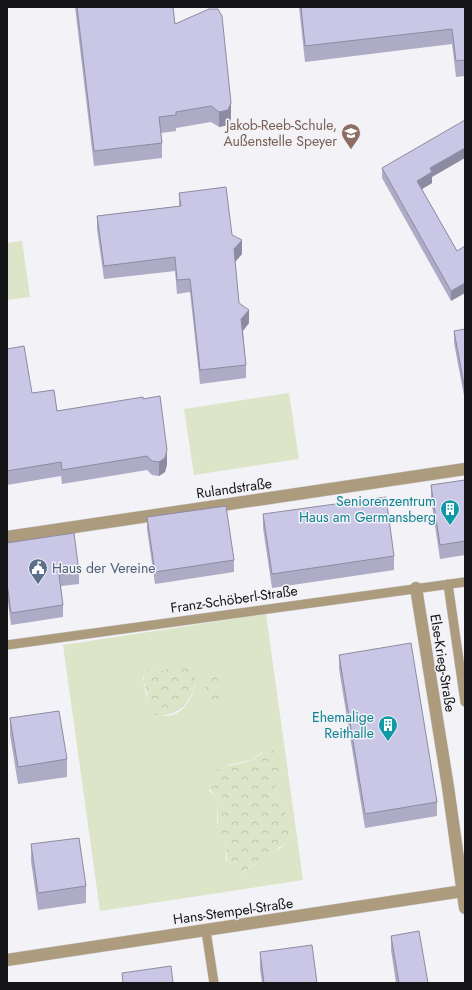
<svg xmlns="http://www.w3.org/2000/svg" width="472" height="990" font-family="Jost,sans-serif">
<defs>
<pattern id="park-crowns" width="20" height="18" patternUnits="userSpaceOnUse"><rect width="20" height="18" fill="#dde5c8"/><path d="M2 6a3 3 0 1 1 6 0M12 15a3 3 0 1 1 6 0" fill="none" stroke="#bdc4ab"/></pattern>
</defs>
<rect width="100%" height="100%" fill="#f2f2f7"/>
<path fill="#dde5c8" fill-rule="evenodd" d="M 22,241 L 30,297 L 7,300 L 7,243 Z
M 289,393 L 299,459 L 194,475 L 184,409 Z
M 266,614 L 303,880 L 100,911 L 63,645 ZM 185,665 C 207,677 189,715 167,716 C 161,716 154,712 149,710 L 143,678 L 146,672 L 152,669 L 164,670 ZM 262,752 L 276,787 L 278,799 L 288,815 L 290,831 L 286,844 L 242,873 L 226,861 L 226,845 L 217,821 L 218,801 L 209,790 L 228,765 L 251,760 Z"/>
<path fill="url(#park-crowns)" d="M 180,664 C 210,665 192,718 160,715 C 156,715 151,714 149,710 C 146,705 148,698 147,692 C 144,683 140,672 152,669 L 164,670 Z
M 215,668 L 221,672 C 218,688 228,696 213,707 L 206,703 C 201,690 207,678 215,668 Z
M 268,750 L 275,751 L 278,754 L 280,763 L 276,787 L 277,795 L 290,820 L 290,831 L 286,844 L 279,847 L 267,859 L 255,864 L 242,873 L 234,873 L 228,870 L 226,845 L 218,826 L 218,801 C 191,765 225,769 249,761 C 256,758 261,753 268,750 Z"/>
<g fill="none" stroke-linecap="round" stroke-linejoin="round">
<g stroke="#cfcfd3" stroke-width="10">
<path id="lane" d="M 448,584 L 465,702
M 7,645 L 465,582
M 206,931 L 214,983"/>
</g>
<g stroke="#cfcfd3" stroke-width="13">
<path id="street" d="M 7,537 L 465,469
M 416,588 L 448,787 L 465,908
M 7,960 L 463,891"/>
</g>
<use href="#lane" stroke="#ad9b7d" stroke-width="9"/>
<use href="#street" stroke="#ad9b7d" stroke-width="12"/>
</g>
<path fill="#aeabc6" d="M 75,7 L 173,7 L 175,24 L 231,119 L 228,125 L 219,127 L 211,122 L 176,128 L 176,131 L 161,133 L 162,143 L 162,158 L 94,166 Z
M 299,7 L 465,7 L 465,76 L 456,77 L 452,44 L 305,62 Z
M 382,168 L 432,177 L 432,183 L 422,189 L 457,251 L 451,301 L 382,178 Z
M 179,193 L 232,235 L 242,254 L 235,262 L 239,303 L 249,323 L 243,331 L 246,365 L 246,378 L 200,384 L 190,292 L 177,294 L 175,271 L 104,279 L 97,229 L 97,216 L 179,206 Z
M 465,329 L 465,401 L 454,343 L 454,331 Z
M 7,349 L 32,393 L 57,411 L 143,399 L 167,464 L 165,472 L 159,476 L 152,475 L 147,470 L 62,484 L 61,476 L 7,485 Z
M 465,480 L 465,555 L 440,559 L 431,499 L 431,485 Z
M 263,514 L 394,556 L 394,570 L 272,588 L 263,528 Z
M 147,517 L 234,560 L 234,572 L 155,584 L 147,529 Z
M 7,543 L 79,572 L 79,584 L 61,586 L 63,605 L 63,617 L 11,625 L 7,595 Z
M 339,655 L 437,802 L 437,816 L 365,828 L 339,669 Z
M 10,718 L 67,759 L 67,777 L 18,784 L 10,735 Z
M 31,844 L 86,886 L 86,903 L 38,910 L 31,861 Z
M 391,936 L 428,983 L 396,983 L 391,950 Z
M 260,952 L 317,983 L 262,983 L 260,969 Z"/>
<path fill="#8d8ba1" d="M 231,103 L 231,119 L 228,125 L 219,127 L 219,112 Z
M 465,148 L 465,158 L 432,177 L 432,183 L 417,192 L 417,181 L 430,168 Z
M 242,240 L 242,254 L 234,263 L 234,249 Z
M 465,283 L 465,293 L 451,301 L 451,291 Z
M 249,310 L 249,323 L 241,333 L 241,319 Z
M 167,450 L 167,464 L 165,472 L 159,476 L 159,462 Z"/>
<path fill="#cac7e6" stroke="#8d8ba1" d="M 77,7 L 173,7 L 175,24 L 209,9 L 218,9 L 222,16 L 231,103 L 228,110 L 219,112 L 211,106 L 176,112 L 176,115 L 159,117 L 162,143 L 94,151 Z
M 301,7 L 465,7 L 465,60 L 456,61 L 452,29 L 305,46 Z
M 465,120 L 465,148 L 430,168 L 432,172 L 417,181 L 457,251 L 465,246 L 465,283 L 451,291 L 382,168 Z
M 226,187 L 232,235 L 242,240 L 234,249 L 239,303 L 249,310 L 241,319 L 246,365 L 200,370 L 190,279 L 177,280 L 175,257 L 104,266 L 97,216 L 181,206 L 179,193 Z
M 465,329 L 465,390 L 454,331 Z
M 24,346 L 32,393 L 54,390 L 57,411 L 143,397 L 143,399 L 160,396 L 167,450 L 165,458 L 159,462 L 152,461 L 147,456 L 62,470 L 61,462 L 7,471 L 7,349 Z
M 465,480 L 465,541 L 440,545 L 431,485 Z
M 386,497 L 394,556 L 272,574 L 263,514 Z
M 226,506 L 234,560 L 155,572 L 147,517 Z
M 74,533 L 79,572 L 59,575 L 63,605 L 11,613 L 7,583 L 7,543 Z
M 411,643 L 437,802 L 365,814 L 339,655 Z
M 59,711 L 67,759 L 18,767 L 10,718 Z
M 79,838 L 86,886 L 38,893 L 31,844 Z
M 419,931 L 428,983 L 399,983 L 391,936 Z
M 312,945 L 317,983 L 264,983 L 260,952 Z
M 171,966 L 173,983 L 123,983 L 122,973 Z"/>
<defs>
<g id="school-pin" transform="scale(1)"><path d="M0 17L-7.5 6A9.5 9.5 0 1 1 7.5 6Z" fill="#8d6e63" stroke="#f2f2f7"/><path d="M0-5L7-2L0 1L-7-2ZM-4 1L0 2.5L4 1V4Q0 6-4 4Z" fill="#fff"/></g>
<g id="building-pin" transform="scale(1)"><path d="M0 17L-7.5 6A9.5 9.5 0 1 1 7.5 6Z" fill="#0f9aa8" stroke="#f2f2f7"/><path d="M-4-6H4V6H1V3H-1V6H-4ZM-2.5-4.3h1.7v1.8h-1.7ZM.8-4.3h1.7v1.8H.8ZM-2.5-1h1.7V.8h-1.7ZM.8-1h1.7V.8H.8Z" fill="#fff"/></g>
<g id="civic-pin" transform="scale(1)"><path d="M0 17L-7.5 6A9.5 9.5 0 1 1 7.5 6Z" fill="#5c6f8a" stroke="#f2f2f7"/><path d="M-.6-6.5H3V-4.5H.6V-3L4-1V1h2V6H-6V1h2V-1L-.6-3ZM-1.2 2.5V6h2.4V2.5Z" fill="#fff"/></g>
</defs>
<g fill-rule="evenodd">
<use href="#school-pin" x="351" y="133"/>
<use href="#building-pin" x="450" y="509"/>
<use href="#civic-pin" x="38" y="568"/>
<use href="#building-pin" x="388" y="725"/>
</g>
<g text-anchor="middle" stroke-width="3" stroke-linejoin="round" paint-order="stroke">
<g font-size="14" fill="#785e54" stroke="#f2f2f7" text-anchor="end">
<text x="337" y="130">Jakob-Reeb-Schule,<tspan x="337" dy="16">Außenstelle Speyer</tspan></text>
</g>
<g font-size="14" fill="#151517" stroke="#f2f2f7">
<text transform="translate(234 488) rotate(-8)" y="5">Rulandstraße</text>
<text transform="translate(234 599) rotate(-8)" y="5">Franz-Schöberl-Straße</text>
<text transform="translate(443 663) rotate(81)" y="5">Else-Krieg-Straße</text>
<text transform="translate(233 911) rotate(-8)" y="5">Hans-Stempel-Straße</text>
</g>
<g font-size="14" fill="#0d838f" stroke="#f2f2f7" text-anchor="end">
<text x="436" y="506">Seniorenzentrum<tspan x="436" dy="16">Haus am Germansberg</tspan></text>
<text x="374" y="722">Ehemalige<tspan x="374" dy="16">Reithalle</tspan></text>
</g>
<g font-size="14" fill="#4e5e75" stroke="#f2f2f7" text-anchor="start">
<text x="52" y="573">Haus der Vereine</text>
</g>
</g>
<rect width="472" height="990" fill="none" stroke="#151517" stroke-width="16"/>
</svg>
